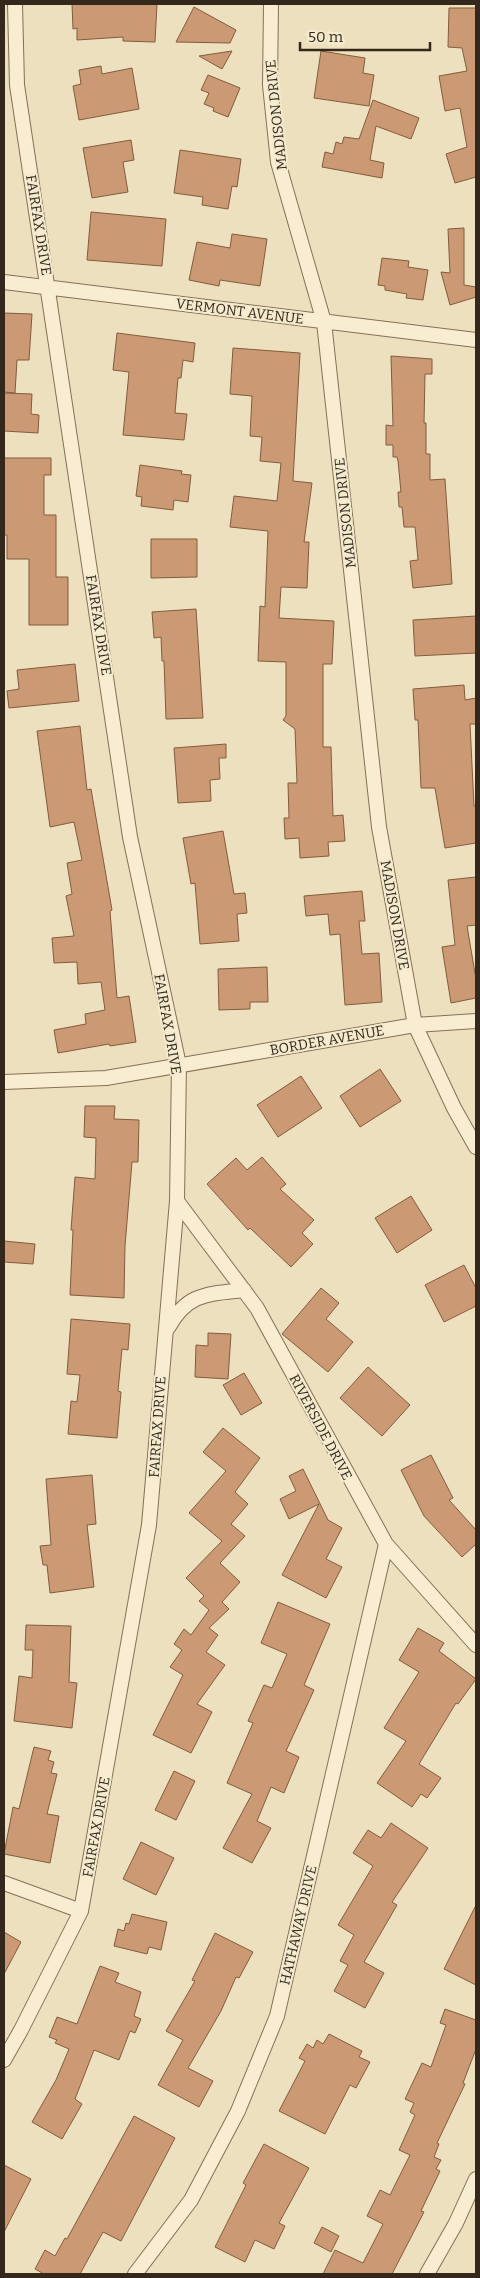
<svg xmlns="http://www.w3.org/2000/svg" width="480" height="2278" font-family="Bitter,serif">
<rect width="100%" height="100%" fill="#ede0be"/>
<path fill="#cb9a74" stroke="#835b3d" d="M 72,4 L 157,4 L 155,42 L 123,41 L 123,37 L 77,40 L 77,28 L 73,29 Z
M 194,7 L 236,30 L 230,43 L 176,42 Z
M 449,8 L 476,8 L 476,177 L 455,183 L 446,154 L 467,147 L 460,108 L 445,111 L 439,76 L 467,71 L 462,48 L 448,47 Z
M 232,51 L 222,69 L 199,56 Z
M 321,51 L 365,58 L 363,73 L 374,75 L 369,106 L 314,98 Z
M 101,66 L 102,74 L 132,68 L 139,109 L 79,120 L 73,86 L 81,84 L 79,70 Z
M 208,75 L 240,88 L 228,117 L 213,111 L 214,108 L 204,104 L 209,93 L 201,90 Z
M 373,100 L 419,118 L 411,139 L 376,126 L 370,160 L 384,163 L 382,178 L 322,167 L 325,152 L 333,154 L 336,142 L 342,144 L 344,137 L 359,139 Z
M 131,140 L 134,160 L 123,162 L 128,192 L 92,198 L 83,148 Z
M 180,150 L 241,159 L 237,187 L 232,186 L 228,209 L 202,205 L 203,197 L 174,193 Z
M 91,212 L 166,219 L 162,266 L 87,260 Z
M 464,228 L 464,285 L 476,287 L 476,297 L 450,305 L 441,272 L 450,273 L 448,229 Z
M 232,234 L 267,239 L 260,286 L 220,280 L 219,286 L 189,280 L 197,242 L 230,248 Z
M 382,258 L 409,261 L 408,267 L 428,270 L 423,300 L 406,298 L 407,294 L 385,290 L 385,286 L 378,285 Z
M 4,313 L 32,314 L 29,360 L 17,360 L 15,393 L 4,392 Z
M 117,333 L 195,343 L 193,362 L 183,360 L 181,378 L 178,378 L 175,413 L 187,414 L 184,440 L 123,435 L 129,372 L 113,370 Z
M 233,348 L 300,353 L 293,481 L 312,483 L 304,542 L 309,542 L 307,588 L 281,587 L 279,618 L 334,621 L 332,664 L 323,664 L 323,747 L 331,747 L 333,816 L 343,815 L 345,841 L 328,842 L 329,856 L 300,858 L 299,838 L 285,839 L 284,818 L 289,818 L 288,783 L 297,783 L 295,729 L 283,720 L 286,716 L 286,662 L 258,661 L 260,606 L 265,607 L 268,531 L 230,527 L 234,496 L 277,501 L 281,463 L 260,461 L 262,437 L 250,436 L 252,396 L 230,394 Z
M 391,356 L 432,359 L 432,374 L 425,374 L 424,423 L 426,423 L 426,454 L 430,454 L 430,480 L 445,479 L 452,584 L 413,588 L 410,561 L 418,560 L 415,527 L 404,527 L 402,507 L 399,507 L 398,492 L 401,492 L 398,461 L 397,457 L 393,457 L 393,445 L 386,445 L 386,425 L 393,426 Z
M 4,393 L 32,394 L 31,414 L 39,415 L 38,433 L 4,431 Z
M 4,458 L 51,458 L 51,475 L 44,475 L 44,515 L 56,515 L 56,577 L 68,577 L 68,625 L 29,625 L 29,559 L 7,559 L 7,535 L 4,535 Z
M 140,465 L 182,471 L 181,474 L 191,475 L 188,502 L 174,500 L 173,510 L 141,506 L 142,497 L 136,496 Z
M 151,539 L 197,539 L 197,577 L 151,578 Z
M 196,609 L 203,718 L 166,719 L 164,661 L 162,661 L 161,637 L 154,638 L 152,612 Z
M 476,616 L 476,653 L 415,656 L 413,620 Z
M 75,664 L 79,701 L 9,708 L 7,691 L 19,689 L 17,670 Z
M 464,685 L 465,700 L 476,698 L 476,724 L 470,724 L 474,806 L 476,806 L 476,843 L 445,848 L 435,788 L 421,788 L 418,720 L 415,720 L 413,689 Z
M 80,726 L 87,790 L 91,789 L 112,910 L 110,911 L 117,998 L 129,996 L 136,1042 L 110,1046 L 109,1044 L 58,1053 L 54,1030 L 86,1024 L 85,1014 L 105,1010 L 101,982 L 78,984 L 77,962 L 54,963 L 52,938 L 74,936 L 66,896 L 72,894 L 67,863 L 82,860 L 74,822 L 50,827 L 37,731 Z
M 226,744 L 226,758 L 219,758 L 220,779 L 210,780 L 211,801 L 178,803 L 174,748 Z
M 223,831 L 234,894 L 245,893 L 247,913 L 237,914 L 239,941 L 200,944 L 195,883 L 191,884 L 183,838 Z
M 476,877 L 476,925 L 467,926 L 476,979 L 476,998 L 451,1003 L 442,947 L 455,945 L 448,880 Z
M 362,891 L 365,921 L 359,921 L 362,954 L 379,953 L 382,1002 L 345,1005 L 340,934 L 330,935 L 328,914 L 306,916 L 304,896 Z
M 267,967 L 268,1002 L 250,1002 L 250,1009 L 219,1010 L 218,969 Z
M 380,1069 L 401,1101 L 360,1127 L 340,1096 Z
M 301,1076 L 322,1108 L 278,1137 L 257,1105 Z
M 85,1106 L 115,1106 L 114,1119 L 139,1120 L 138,1162 L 132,1162 L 125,1246 L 124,1298 L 70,1295 L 73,1230 L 71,1230 L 75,1177 L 95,1179 L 96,1138 L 84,1137 Z
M 262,1157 L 286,1184 L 280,1189 L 314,1220 L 302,1233 L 313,1244 L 291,1267 L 250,1228 L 248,1230 L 207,1184 L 236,1158 L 247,1170 Z
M 411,1196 L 432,1230 L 397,1253 L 375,1218 Z
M 4,1241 L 35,1244 L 33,1264 L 4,1262 Z
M 464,1265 L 476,1288 L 476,1306 L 444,1322 L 425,1285 Z
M 321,1288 L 339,1303 L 326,1319 L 353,1342 L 328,1372 L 282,1334 Z
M 71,1319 L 130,1324 L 128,1350 L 122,1349 L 118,1391 L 121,1392 L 117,1438 L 68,1434 L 71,1401 L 77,1402 L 80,1375 L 67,1374 Z
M 208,1333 L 231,1334 L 228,1379 L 195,1377 L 196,1345 L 208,1346 Z
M 368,1367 L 410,1405 L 382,1436 L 340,1398 Z
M 244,1373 L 262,1403 L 241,1415 L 223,1385 Z
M 223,1428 L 260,1458 L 235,1492 L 248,1504 L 231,1524 L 245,1536 L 220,1563 L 240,1582 L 222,1602 L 229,1609 L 209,1628 L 218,1635 L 206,1652 L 225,1665 L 197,1704 L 212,1712 L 191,1753 L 153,1735 L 183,1675 L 170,1667 L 182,1650 L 174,1644 L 184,1629 L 191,1635 L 209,1610 L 199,1601 L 204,1596 L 186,1578 L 222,1541 L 189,1513 L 226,1471 L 203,1452 Z
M 431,1455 L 453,1498 L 449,1500 L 476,1530 L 476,1544 L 462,1557 L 424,1516 L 401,1470 Z
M 303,1469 L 328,1520 L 342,1528 L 326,1559 L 342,1567 L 326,1598 L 282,1575 L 319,1504 L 289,1519 L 280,1499 L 296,1491 L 289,1476 Z
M 92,1475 L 96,1524 L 87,1525 L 94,1587 L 50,1593 L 47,1565 L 43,1565 L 40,1546 L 51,1545 L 46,1479 Z
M 278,1602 L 330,1624 L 304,1685 L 314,1690 L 286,1751 L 299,1757 L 284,1793 L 271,1787 L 257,1821 L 271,1828 L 252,1863 L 223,1848 L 252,1794 L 227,1783 L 253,1723 L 248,1721 L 264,1685 L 272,1688 L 287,1654 L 261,1643 Z
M 26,1625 L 71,1626 L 69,1682 L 77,1683 L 72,1728 L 14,1721 L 19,1676 L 32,1678 L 33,1650 L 25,1650 Z
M 418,1628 L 444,1643 L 439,1651 L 476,1679 L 458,1704 L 456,1703 L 419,1764 L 441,1778 L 427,1798 L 421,1794 L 412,1807 L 377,1783 L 406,1741 L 384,1728 L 419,1672 L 399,1660 Z
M 34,1747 L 51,1751 L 48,1760 L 54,1762 L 51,1773 L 57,1774 L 47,1814 L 59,1816 L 50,1863 L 4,1854 L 13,1807 L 19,1809 Z
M 174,1771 L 195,1781 L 176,1820 L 155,1810 Z
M 391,1823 L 428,1848 L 392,1902 L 397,1905 L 364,1962 L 384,1973 L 365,2008 L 334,1991 L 348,1965 L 340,1961 L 354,1935 L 338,1925 L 373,1866 L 353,1853 L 368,1830 L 381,1838 Z
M 141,1842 L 174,1858 L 156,1895 L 123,1879 Z
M 476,1905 L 476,1985 L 444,1969 Z
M 132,1914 L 167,1922 L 161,1950 L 149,1947 L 147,1954 L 114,1946 L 118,1929 L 124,1931 L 126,1923 L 129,1924 Z
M 4,1932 L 21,1942 L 4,1974 Z
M 215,1933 L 253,1952 L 239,1978 L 236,1977 L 221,2011 L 188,2068 L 213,2081 L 199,2107 L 158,2085 L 183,2040 L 166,2031 L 195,1981 L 192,1980 Z
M 100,1966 L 119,1973 L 115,1982 L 141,1992 L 134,2016 L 141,2019 L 135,2033 L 130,2031 L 119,2060 L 94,2050 L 75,2099 L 82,2104 L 62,2139 L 32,2122 L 56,2080 L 69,2049 L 55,2043 L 57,2040 L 49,2037 L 57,2017 L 77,2024 Z
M 445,2009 L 476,2020 L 476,2049 L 463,2083 L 465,2084 L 437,2143 L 439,2144 L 434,2157 L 441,2160 L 436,2169 L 440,2171 L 421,2211 L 424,2212 L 392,2274 L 323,2274 L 335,2250 L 363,2263 L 383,2224 L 367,2216 L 380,2190 L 390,2195 L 410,2155 L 399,2150 L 415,2115 L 410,2112 L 414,2103 L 405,2099 L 422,2063 L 431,2067 L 446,2025 L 440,2023 Z
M 329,2034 L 362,2051 L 359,2057 L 370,2062 L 356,2088 L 350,2085 L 325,2134 L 279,2111 L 305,2061 L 299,2058 L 307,2044 L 313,2048 L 317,2040 L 323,2044 Z
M 134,2116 L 175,2138 L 121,2241 L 103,2232 L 80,2274 L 44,2274 L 35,2269 L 45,2250 L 55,2256 L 65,2238 L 67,2239 Z
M 264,2144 L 309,2168 L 279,2223 L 285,2226 L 274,2249 L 255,2240 L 245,2262 L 215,2247 L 246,2185 L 243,2183 Z
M 4,2165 L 31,2179 L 4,2232 Z
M 322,2227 L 339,2236 L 331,2252 L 314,2243 Z"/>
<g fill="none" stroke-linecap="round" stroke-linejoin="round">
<g stroke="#847057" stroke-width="16">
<path id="minor" d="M 271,4 L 270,85 L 278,162 L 324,322 L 379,827 L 415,1025 L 454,1108 L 476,1147
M 4,282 L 476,340
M 4,1082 L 106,1078 L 415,1025 L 476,1021
M 177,1201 L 257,1308 L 386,1544 L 476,1645
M 168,1328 C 187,1293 207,1294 244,1290
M 4,1883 L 81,1911
M 4,2060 L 21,2030 L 81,1911 L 149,1525 L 177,1201 L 179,1065 L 130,837 L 17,85 L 15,4
M 135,2274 L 191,2200 L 238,2111 L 277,2016 L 386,1544
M 427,2274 L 456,2223 L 476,2179"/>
</g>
<use href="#minor" stroke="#f8edd0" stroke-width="14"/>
</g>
<g text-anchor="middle" stroke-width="4" stroke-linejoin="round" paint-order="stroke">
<g font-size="14" fill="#34281c" stroke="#f4eacd">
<text transform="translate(276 115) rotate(-96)" y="5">MADISON DRIVE</text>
<text transform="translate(39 225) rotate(81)" y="5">FAIRFAX DRIVE</text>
<text transform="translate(240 311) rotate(7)" y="5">VERMONT AVENUE</text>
<text transform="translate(345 513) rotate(-96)" y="5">MADISON DRIVE</text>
<text transform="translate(99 625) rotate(81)" y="5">FAIRFAX DRIVE</text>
<text transform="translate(395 915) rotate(80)" y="5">MADISON DRIVE</text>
<text transform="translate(168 1024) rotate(80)" y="5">FAIRFAX DRIVE</text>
<text transform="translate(327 1040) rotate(-10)" y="5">BORDER AVENUE</text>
<text transform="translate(157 1427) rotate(-86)" y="5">FAIRFAX DRIVE</text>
<text transform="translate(321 1427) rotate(62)" y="5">RIVERSIDE DRIVE</text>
<text transform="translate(96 1827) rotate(-80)" y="5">FAIRFAX DRIVE</text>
<text transform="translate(298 1925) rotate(-77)" y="5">HATHAWAY DRIVE</text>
</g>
</g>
<rect width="480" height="2278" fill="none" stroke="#34281c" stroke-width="10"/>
<path d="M300 42v8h130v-8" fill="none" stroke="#34281c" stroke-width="2.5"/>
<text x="308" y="42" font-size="15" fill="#34281c" stroke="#f4eacd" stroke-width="4" paint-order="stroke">50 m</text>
</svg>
